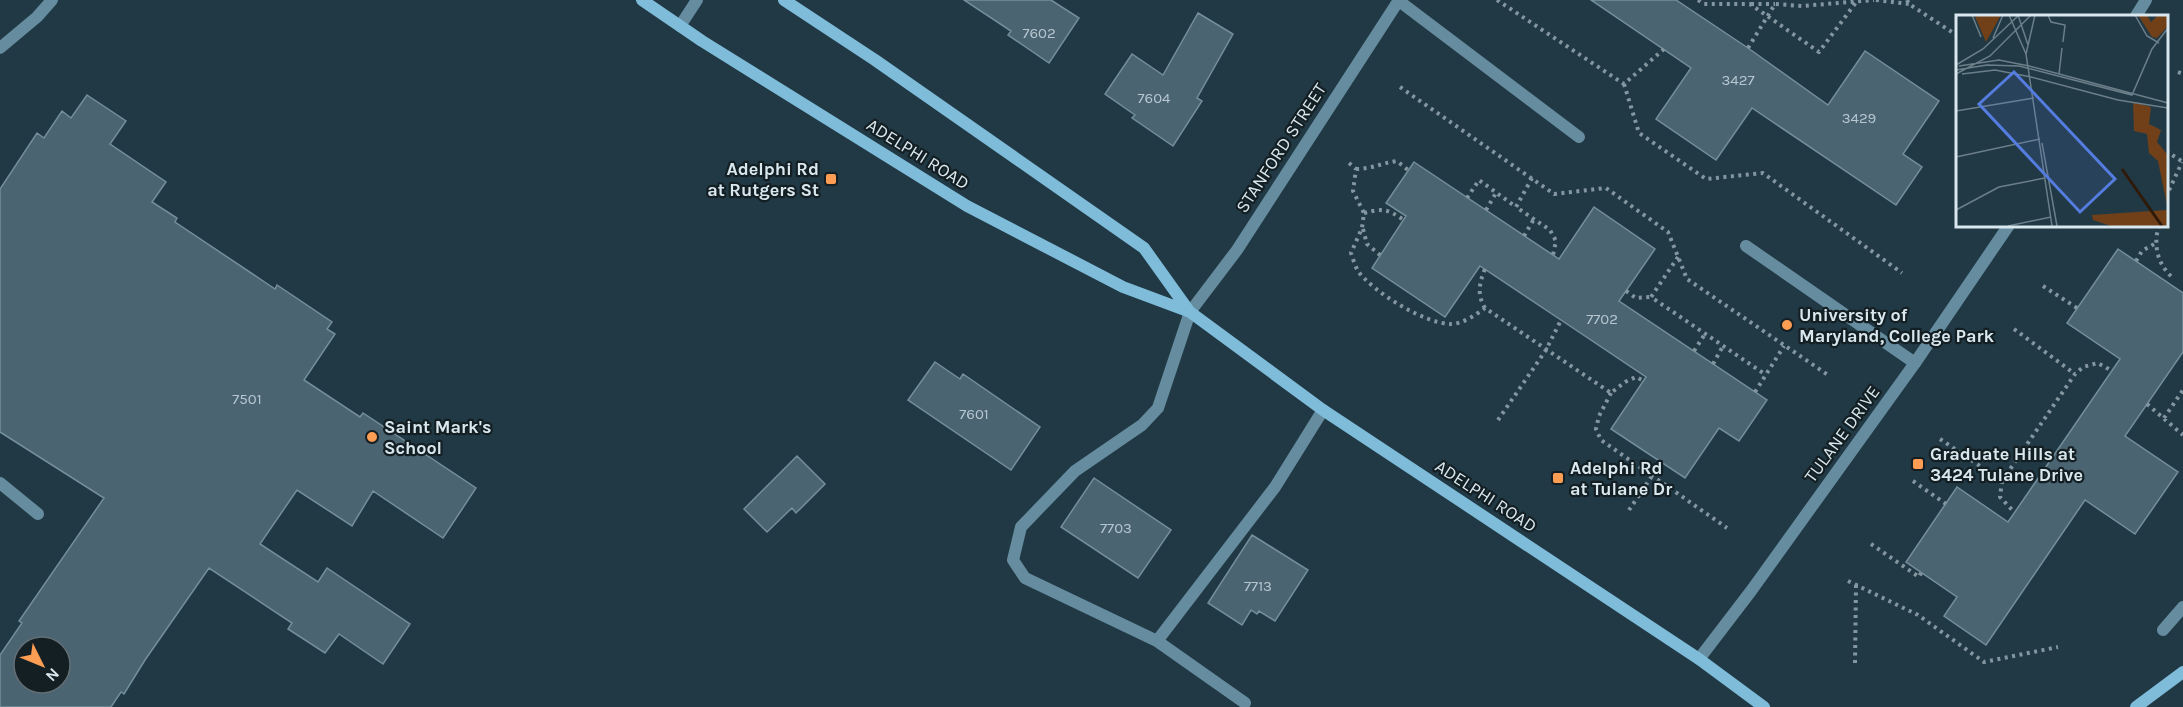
<svg xmlns="http://www.w3.org/2000/svg" width="2183" height="707" font-family="Karla,sans-serif">
<rect width="100%" height="100%" fill="#213945"/>
<path fill="#4b6472" stroke="#748f9c" stroke-width="1.5" fill-rule="evenodd" d="M 964,0 L 1051,0 L 1079,18 L 1049,63 L 1008,35 L 1011,31 Z
M 1591,0 L 1676,0 L 1748,48 L 1828,105 L 1865,51 L 1939,101 L 1903,154 L 1922,167 L 1896,205 L 1752,108 L 1716,160 L 1656,119 L 1691,68 Z
M 1198,13 L 1233,34 L 1197,98 L 1202,101 L 1173,146 L 1132,118 L 1135,115 L 1105,94 L 1132,54 L 1163,75 Z
M 87,95 L 126,121 L 110,144 L 166,182 L 152,202 L 177,218 L 175,222 L 275,289 L 277,285 L 332,322 L 327,329 L 335,334 L 304,380 L 360,417 L 363,413 L 476,488 L 443,538 L 373,491 L 352,526 L 297,490 L 260,544 L 318,582 L 327,568 L 410,624 L 383,664 L 339,634 L 325,653 L 288,629 L 292,623 L 209,568 L 145,660 L 124,694 L 121,692 L 111,707 L 0,707 L 0,655 L 22,623 L 19,621 L 104,498 L 0,432 L 0,189 L 37,133 L 44,138 L 62,111 L 71,118 ZM 24,647 L 60,647 L 60,683 L 24,683 Z
M 1414,162 L 1559,259 L 1594,207 L 1655,249 L 1619,301 L 1767,400 L 1739,441 L 1719,428 L 1685,478 L 1611,429 L 1646,377 L 1561,320 L 1480,266 L 1445,317 L 1372,268 L 1406,216 L 1386,203 Z
M 2118,249 L 2183,293 L 2183,352 L 2125,436 L 2178,472 L 2135,534 L 2085,500 L 1986,645 L 1944,616 L 1957,597 L 1906,562 L 1957,487 L 2008,522 L 2120,359 L 2067,323 Z
M 935,362 L 960,379 L 963,374 L 1040,427 L 1011,470 L 908,400 Z
M 797,456 L 825,484 L 796,513 L 792,508 L 767,532 L 744,509 Z
M 1094,478 L 1171,530 L 1138,578 L 1061,527 Z
M 1252,535 L 1308,570 L 1275,621 L 1259,611 L 1257,614 L 1251,610 L 1242,625 L 1208,603 Z"/>
<g fill="none" stroke-linecap="round" stroke-linejoin="round">
<path stroke="#8497a0" stroke-width="4" stroke-dasharray="3 4.5" stroke-linecap="butt" d="M 1497,0 L 1624,84 L 1664,49
M 1698,0 L 1704,4 L 1750,4 L 1819,52 L 1857,1
M 1876,0 L 1909,4
M 1907,0 L 1909,4 L 1958,36
M 1751,4 L 1775,4
M 1748,48 L 1775,4 L 1802,6 L 1874,0
M 2178,72 L 2183,74
M 1624,84 L 1639,133 L 1706,179 L 1763,173 L 1902,273
M 1400,87 L 1554,194 L 1606,188 L 1668,232 L 1687,279 L 1828,375
M 2166,151 L 2183,162
M 1349,163 L 1356,169 L 1353,191 L 1364,213 L 1362,228 L 1351,253 C 1353,259 1355,266 1358,271 C 1373,292 1425,324 1451,324 C 1462,324 1476,315 1485,308 L 1611,393 L 1625,382 L 1636,377 L 1644,381
M 1356,169 C 1371,169 1382,163 1397,161 L 1408,170
M 1532,178 L 1516,207 L 1550,230 L 1556,241 L 1553,255
M 2166,197 L 2182,162
M 1467,198 L 1479,180 L 1516,207
M 1486,210 L 1496,193
M 1364,213 C 1383,208 1387,209 1404,220
M 2159,225 C 2153,245 2157,264 2173,278
M 1363,229 L 1367,244 L 1380,255
M 1524,236 L 1534,219
M 1678,257 L 1651,297 L 1766,375
M 2136,261 L 2142,251 L 2156,243
M 2043,286 L 2077,308
M 1626,291 L 1636,298 L 1651,297
M 1485,308 C 1477,295 1479,283 1485,269
M 2014,329 L 2075,374
M 1694,351 L 1705,334
M 1713,364 L 1723,346
M 1755,392 L 1784,346
M 1611,393 L 1599,416 L 1596,429 L 1601,440 L 1727,528
M 2147,404 L 2183,435
M 2164,418 L 2183,390
M 1498,420 L 1546,350 L 1561,320
M 1940,439 L 2002,481 L 2000,497 L 2014,512
M 1913,481 L 1946,504
M 2002,481 L 2075,374 L 2083,367 L 2098,363 L 2112,371
M 1629,510 L 1652,476
M 1871,544 L 1919,577 L 1921,573
M 1848,581 L 1918,615 L 1984,662 L 2058,647
M 1855,663 L 1856,584"/>
<path stroke="#668c9f" stroke-width="12" d="M 1399,1 L 1579,137
M 0,48 L 37,17 L 52,0
M 1746,246 L 1915,363
M 0,483 L 38,514
M 2163,630 L 2183,607
M 1157,641 L 1025,578 L 1013,560 L 1021,527 L 1075,471 L 1142,425 L 1158,408 L 1190,312
M 1245,703 L 1157,641 L 1275,487 L 1323,410"/>
<path stroke="#668c9f" stroke-width="12" d="M 2136,16 L 2146,0
M 680,26 L 697,0
M 1190,312 L 1237,250 L 1399,0
M 1699,659 L 1751,591 L 1915,363 L 2009,225"/>
<path stroke="#7fbcda" stroke-width="12" d="M 642,0 L 702,41 L 967,206 L 1123,287 L 1190,312 L 1323,410 L 1699,659 L 1764,707
M 784,0 L 875,60 L 1144,248 L 1189,311
M 2136,707 L 2183,672"/>
</g>
<g fill="#fc9d54" stroke="#141f24" stroke-width="2">
<rect x="825" y="173" width="12" height="12" rx="3"/>
<circle cx="1787" cy="325" r="6"/>
<circle cx="372" cy="437" r="6"/>
<rect x="1912" y="458" width="12" height="12" rx="3"/>
<rect x="1552" y="472" width="12" height="12" rx="3"/>
</g>
<g text-anchor="middle" stroke-width="4.5" stroke-linejoin="round" paint-order="stroke">
<g font-size="15" fill="#b6c7d0">
<text x="1039" y="38">7602</text>
<text x="1738" y="85">3427</text>
<text x="1154" y="103">7604</text>
<text x="1859" y="123">3429</text>
<text x="1602" y="324">7702</text>
<text x="247" y="404">7501</text>
<text x="974" y="419">7601</text>
<text x="1116" y="533">7703</text>
<text x="1258" y="591">7713</text>
</g>
<g font-size="18" fill="#d9e8ef" stroke="#141f24">
<text transform="translate(1281 148) rotate(-57)" y="6">STANFORD STREET</text>
<text transform="translate(918 154) rotate(32)" y="6">ADELPHI ROAD</text>
<text transform="translate(1842 434) rotate(-54)" y="6">TULANE DRIVE</text>
<text transform="translate(1486 496) rotate(33)" y="6">ADELPHI ROAD</text>
</g>
<g font-size="18" font-weight="bold" fill="#d9e8ef" stroke="#141f24" text-anchor="start">
<text x="819" y="175" text-anchor="end">Adelphi Rd<tspan x="819" dy="21">at Rutgers St</tspan></text>
<text x="1799" y="321">University of<tspan x="1799" dy="21">Maryland, College Park</tspan></text>
<text x="384" y="433">Saint Mark's<tspan x="384" dy="21">School</tspan></text>
<text x="1930" y="460">Graduate Hills at<tspan x="1930" dy="21">3424 Tulane Drive</tspan></text>
<text x="1570" y="474">Adelphi Rd<tspan x="1570" dy="21">at Tulane Dr</tspan></text>
</g>
</g>
<g transform="translate(1956 15)">
<rect width="212" height="212" fill="#213945"/>
<path d="M 19,0 L 45,0 L 30,27 L 20,4 ZM 182,0 L 191,0 L 195,7 L 202,0 L 211,0 L 211,12 L 201,23 L 196,22 ZM 177,87 L 195,92 L 193,109 L 205,115 L 201,127 L 211,139 L 211,190 L 202,146 L 193,138 L 191,119 L 178,116 ZM 211,195 L 211,211 L 155,211 L 137,205 L 136,200 Z" fill="#714018"/>
<path fill="none" stroke="#2f1908" stroke-width="3" d="M 166,154 L 206,211"/>
<path fill="none" stroke="#6b7f89" stroke-width="1.5" d="M 16,0 L 25,22M 53,0 L 70,39M 62,0 L 72,30M 79,0 L 70,39 L 96,211M 92,0 L 95,7 L 109,10 L 107,27M 179,0 L 191,21 L 203,28M 37,23 L 47,0M 0,50 L 27,34 L 63,0M 3,51 L 43,45 L 73,51M 73,51 L 212,88M 0,55 L 31,50 L 63,51 L 176,80 L 196,34 L 212,13M 0,59 L 34,41 L 75,0M 6,59 L 39,55 L 75,62M 103,59 L 106,33M 75,62 L 162,85 L 212,93M 0,96 L 78,83M 86,128 L 101,211M 0,142 L 84,124M 0,195 L 43,172 L 89,163M 52,211 L 95,202"/>
<path fill="#557cdf" fill-opacity="0.15" stroke="#557cdf" stroke-width="3" d="M 58,57 L 159,164 L 124,197 L 23,89 Z"/>
<rect width="212" height="212" fill="none" stroke="#d9e8ef" stroke-width="3"/>
</g>
<g transform="translate(42 665) rotate(133)"><circle r="28" fill="#141f24" stroke="#636f75" stroke-width="1.5"/>
<path d="M0-4.5L10 22L0 15L-10 22Z" fill="#fc9d54"/>
<text y="-9" font-size="16" font-weight="bold" text-anchor="middle" fill="#d9e8ef">N</text>
</g>
</svg>
